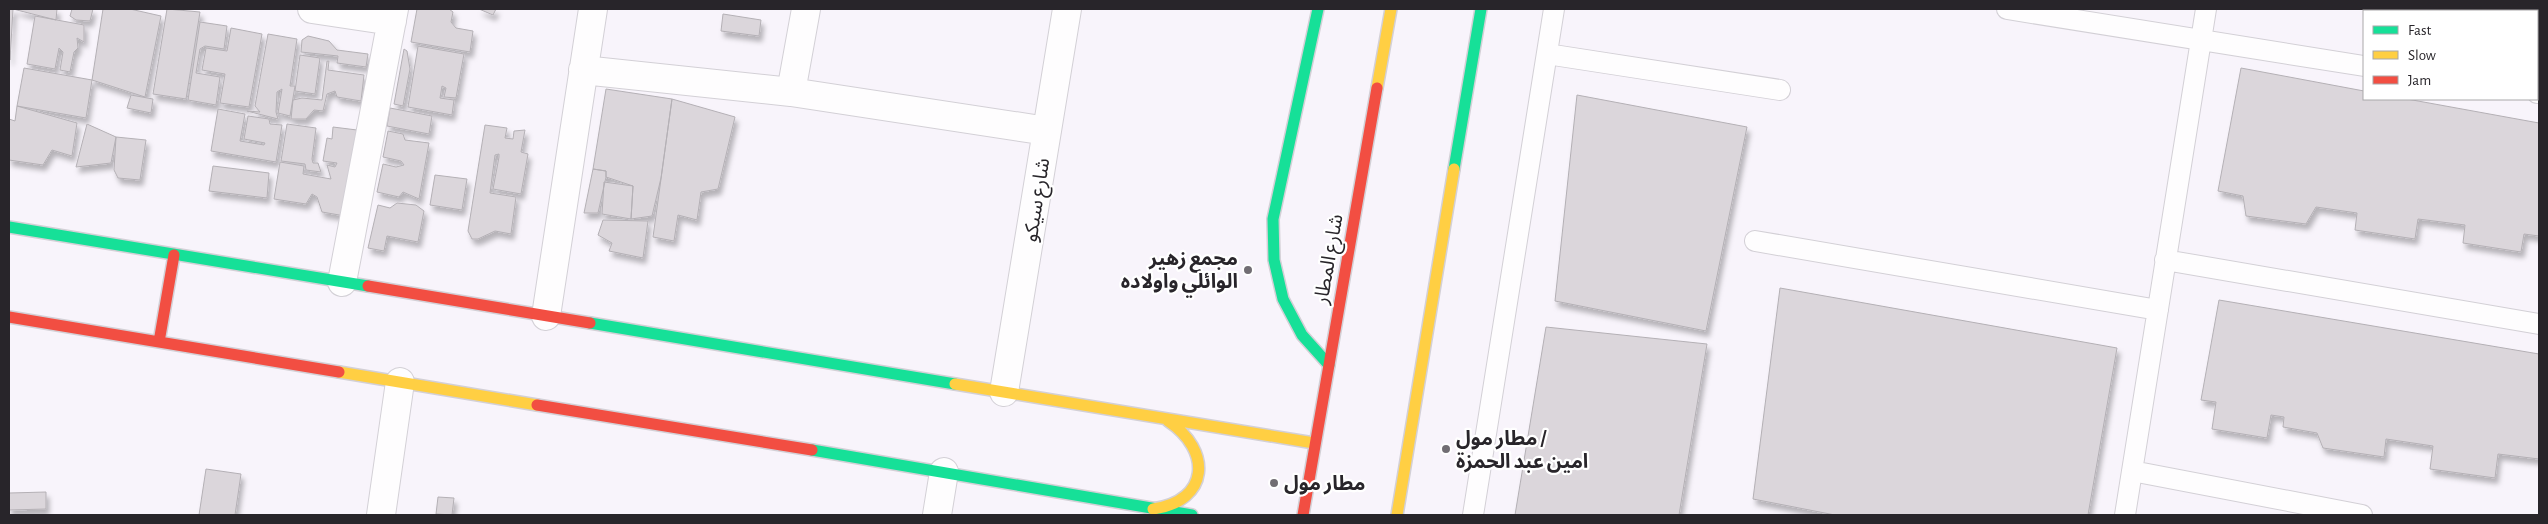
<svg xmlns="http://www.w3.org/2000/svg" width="2548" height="524" font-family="'Alegreya Sans','Noto Sans Arabic',sans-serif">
<defs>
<filter id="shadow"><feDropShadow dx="3" dy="5.5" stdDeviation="2.5" flood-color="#0004"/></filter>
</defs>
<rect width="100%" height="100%" fill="#f8f4fb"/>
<path fill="#dbd6db" stroke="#b4b0b5" filter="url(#shadow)" d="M 9,9 L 57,9 L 56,20 L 13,9 L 10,60 Z
M 72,9 L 93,9 L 90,21 L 76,20 L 70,16 Z
M 103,9 L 130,9 L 161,16 L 145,97 L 92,80 Z
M 167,9 L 200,12 L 186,99 L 153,94 Z
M 417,9 L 449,9 L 453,12 L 451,22 L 456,28 L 473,31 L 470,52 L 411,42 Z
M 479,9 L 496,9 L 493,15 Z
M 723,14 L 761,20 L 759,36 L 721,31 Z
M 35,16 L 84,25 L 84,42 L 77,38 L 78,48 L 74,52 L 70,72 L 60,70 L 63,52 L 59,48 L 55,69 L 27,64 Z
M 200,22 L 227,26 L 224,49 L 205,46 L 200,49 L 196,73 L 220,77 L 216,105 L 188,100 Z
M 231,28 L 262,34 L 249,107 L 220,103 L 225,74 L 202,70 L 206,48 L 227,51 Z
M 268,34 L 297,39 L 290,86 L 295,86 L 290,116 L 278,113 L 282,89 L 277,92 L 276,112 L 278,119 L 247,111 L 260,112 L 255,106 Z
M 308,36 L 329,41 L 337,50 L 368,54 L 366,67 L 337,63 L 338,56 L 301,52 L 302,40 Z
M 418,46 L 464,54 L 456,98 L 444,97 L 446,88 L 442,86 L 440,98 L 454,100 L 452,115 L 408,107 Z
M 404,49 L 407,51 L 410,69 L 403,106 L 394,104 Z
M 300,55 L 320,58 L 315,94 L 295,91 Z
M 327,61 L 329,61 L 328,70 L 364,75 L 361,101 L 337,97 L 335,91 L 327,94 L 323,111 L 314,110 L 306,119 L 291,119 L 293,100 L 302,98 L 322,100 Z
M 24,68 L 92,80 L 86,118 L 17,106 Z
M 2241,68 L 2364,91 L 2364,99 L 2407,99 L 2539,123 L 2539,236 L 2524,234 L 2521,252 L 2463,243 L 2465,225 L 2418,219 L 2415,239 L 2355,230 L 2357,213 L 2316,207 L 2306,224 L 2246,216 L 2243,196 L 2218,191 Z
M 606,89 L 672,99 L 661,178 L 652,216 L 631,219 L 633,186 L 606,177 L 606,171 L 593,169 Z
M 131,95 L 153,99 L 151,113 L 127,108 Z
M 1577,95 L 1747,127 L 1706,331 L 1555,301 Z
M 672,99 L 735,117 L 718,189 L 701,192 L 697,220 L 678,215 L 674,241 L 653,237 Z
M 17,106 L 77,123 L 72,156 L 52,150 L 43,165 L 9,160 L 9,119 L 15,121 Z
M 390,108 L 432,116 L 429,134 L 387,126 Z
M 218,109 L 245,114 L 240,141 L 264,145 L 265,143 L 244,139 L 248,116 L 269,119 L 270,124 L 282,125 L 276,162 L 211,151 Z
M 87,124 L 116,137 L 111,163 L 76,167 Z
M 287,124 L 316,128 L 312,159 L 313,163 L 318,163 L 321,172 L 306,170 L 305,164 L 281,161 Z
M 485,125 L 507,128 L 505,138 L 513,139 L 514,131 L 525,130 L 521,152 L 528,154 L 521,194 L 493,189 L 499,157 L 499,154 L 495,155 L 490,193 L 516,197 L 511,234 L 495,231 L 478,239 L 472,239 L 468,231 Z
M 333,127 L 357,130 L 345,216 L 322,212 L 317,197 L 312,194 L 306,204 L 274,199 L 280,162 L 304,166 L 303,174 L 331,179 L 327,165 L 335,167 L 337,163 L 323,161 L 327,138 L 332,139 Z
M 388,131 L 403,134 L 405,140 L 429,143 L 419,199 L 403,192 L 399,197 L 377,192 L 383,164 L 396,167 L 404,165 L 401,161 L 383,157 Z
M 116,137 L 146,140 L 140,180 L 118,178 L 114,170 Z
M 213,166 L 269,173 L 267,198 L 209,191 Z
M 593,169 L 606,171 L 606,177 L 598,213 L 584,213 Z
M 435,175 L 467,179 L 462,210 L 430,205 Z
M 604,182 L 633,186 L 631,219 L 602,214 Z
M 397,203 L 416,205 L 424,211 L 418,242 L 387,236 L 384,251 L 368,248 L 378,205 L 390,208 Z
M 603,220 L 648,221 L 643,258 L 609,251 L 612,243 L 598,235 Z
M 1780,288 L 2117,348 L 2088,515 L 1835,515 L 1753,499 Z
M 2219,300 L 2539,354 L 2539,459 L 2498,454 L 2495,478 L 2430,469 L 2433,446 L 2386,439 L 2384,457 L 2323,448 L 2317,433 L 2283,427 L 2284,417 L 2271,415 L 2267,438 L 2212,429 L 2216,402 L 2201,400 Z
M 1546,327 L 1707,344 L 1679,515 L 1515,515 Z
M 206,469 L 241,474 L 235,515 L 199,515 Z
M 46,492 L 46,509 L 9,510 L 9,493 Z
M 438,497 L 454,498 L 452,515 L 436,514 Z"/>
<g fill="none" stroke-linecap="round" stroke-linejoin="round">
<g stroke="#d3d0d6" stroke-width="22">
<path id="lane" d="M 2007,9 L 2364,66
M 1547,54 L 1780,90
M 2537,93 L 2539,93
M 1755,241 L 2158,310
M 2165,260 L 2539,324
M 2132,471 L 2362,515
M 1473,515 L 1554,9
M 2125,515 L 2206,9"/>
</g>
<g stroke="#d3d0d6" stroke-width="30">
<path id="street" d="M 312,9 L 392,21
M 583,70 L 791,92 L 806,9
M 791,92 L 1047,131
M 342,282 L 394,9
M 546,316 L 593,9
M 1004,392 L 1067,9
M 381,515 L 400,382
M 937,515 L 944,472"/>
</g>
<g stroke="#d3d0d6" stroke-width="14">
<path id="fast" d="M 1318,9 L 1273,219 L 1274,260 L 1283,299 L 1302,335 L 1329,365
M 1454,169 L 1481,9
M 9,227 L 368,286
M 590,323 L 955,384
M 812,450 L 1192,515"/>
</g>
<g stroke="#d3d0d6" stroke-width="14">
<path id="slow" d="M 1377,88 L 1391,9
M 339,372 L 537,405
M 955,384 L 1314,443
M 1153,509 C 1210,501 1212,450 1168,421
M 1397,515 L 1454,169"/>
</g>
<g stroke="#d3d0d6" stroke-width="14">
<path id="jam" d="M 368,286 L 590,323
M 9,317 L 339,372
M 159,342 L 174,255
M 537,405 L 812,450
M 1303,515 L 1377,88"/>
</g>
<use href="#lane" stroke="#fefdfe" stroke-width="20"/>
<use href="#street" stroke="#fefdfe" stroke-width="28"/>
<use href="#fast" stroke="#16e098" stroke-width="11"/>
<use href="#slow" stroke="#ffcf43" stroke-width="11"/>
<use href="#jam" stroke="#f24e42" stroke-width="11"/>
</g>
<g fill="#716d73" stroke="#fff" stroke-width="2">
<circle cx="1248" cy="270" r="5"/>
<circle cx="1446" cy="449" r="5"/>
<circle cx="1274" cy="483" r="5"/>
</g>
<g text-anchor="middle" stroke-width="4.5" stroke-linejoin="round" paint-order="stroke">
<g font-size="20" fill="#28252a" stroke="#fff">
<text transform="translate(1036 200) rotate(-81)" y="7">شارع سيكو</text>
<text transform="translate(1328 259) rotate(-80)" y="7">شارع المطار</text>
</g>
<g font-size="20" font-weight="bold" fill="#28252a" stroke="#fff" text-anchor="start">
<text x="1238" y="265" text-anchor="end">مجمع زهير<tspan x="1238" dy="23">الوائلي واولاده</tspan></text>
<text x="1456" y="445">مطار مول /<tspan x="1456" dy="23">امين عبد الحمزة</tspan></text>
<text x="1284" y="490">مطار مول</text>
</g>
</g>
<rect width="2548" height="524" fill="none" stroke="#28252a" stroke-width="20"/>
<rect x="2363" y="10" width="175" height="90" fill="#ffffff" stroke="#a9a8aa"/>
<rect x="2373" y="26" width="25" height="8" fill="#16e098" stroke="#a9a8aa"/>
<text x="2408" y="35" font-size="15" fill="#28252a">Fast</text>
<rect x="2373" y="51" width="25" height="8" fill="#ffcf43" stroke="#a9a8aa"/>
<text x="2408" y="60" font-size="15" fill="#28252a">Slow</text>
<rect x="2373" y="76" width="25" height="8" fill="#f24e42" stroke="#a9a8aa"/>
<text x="2408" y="85" font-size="15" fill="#28252a">Jam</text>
</svg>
